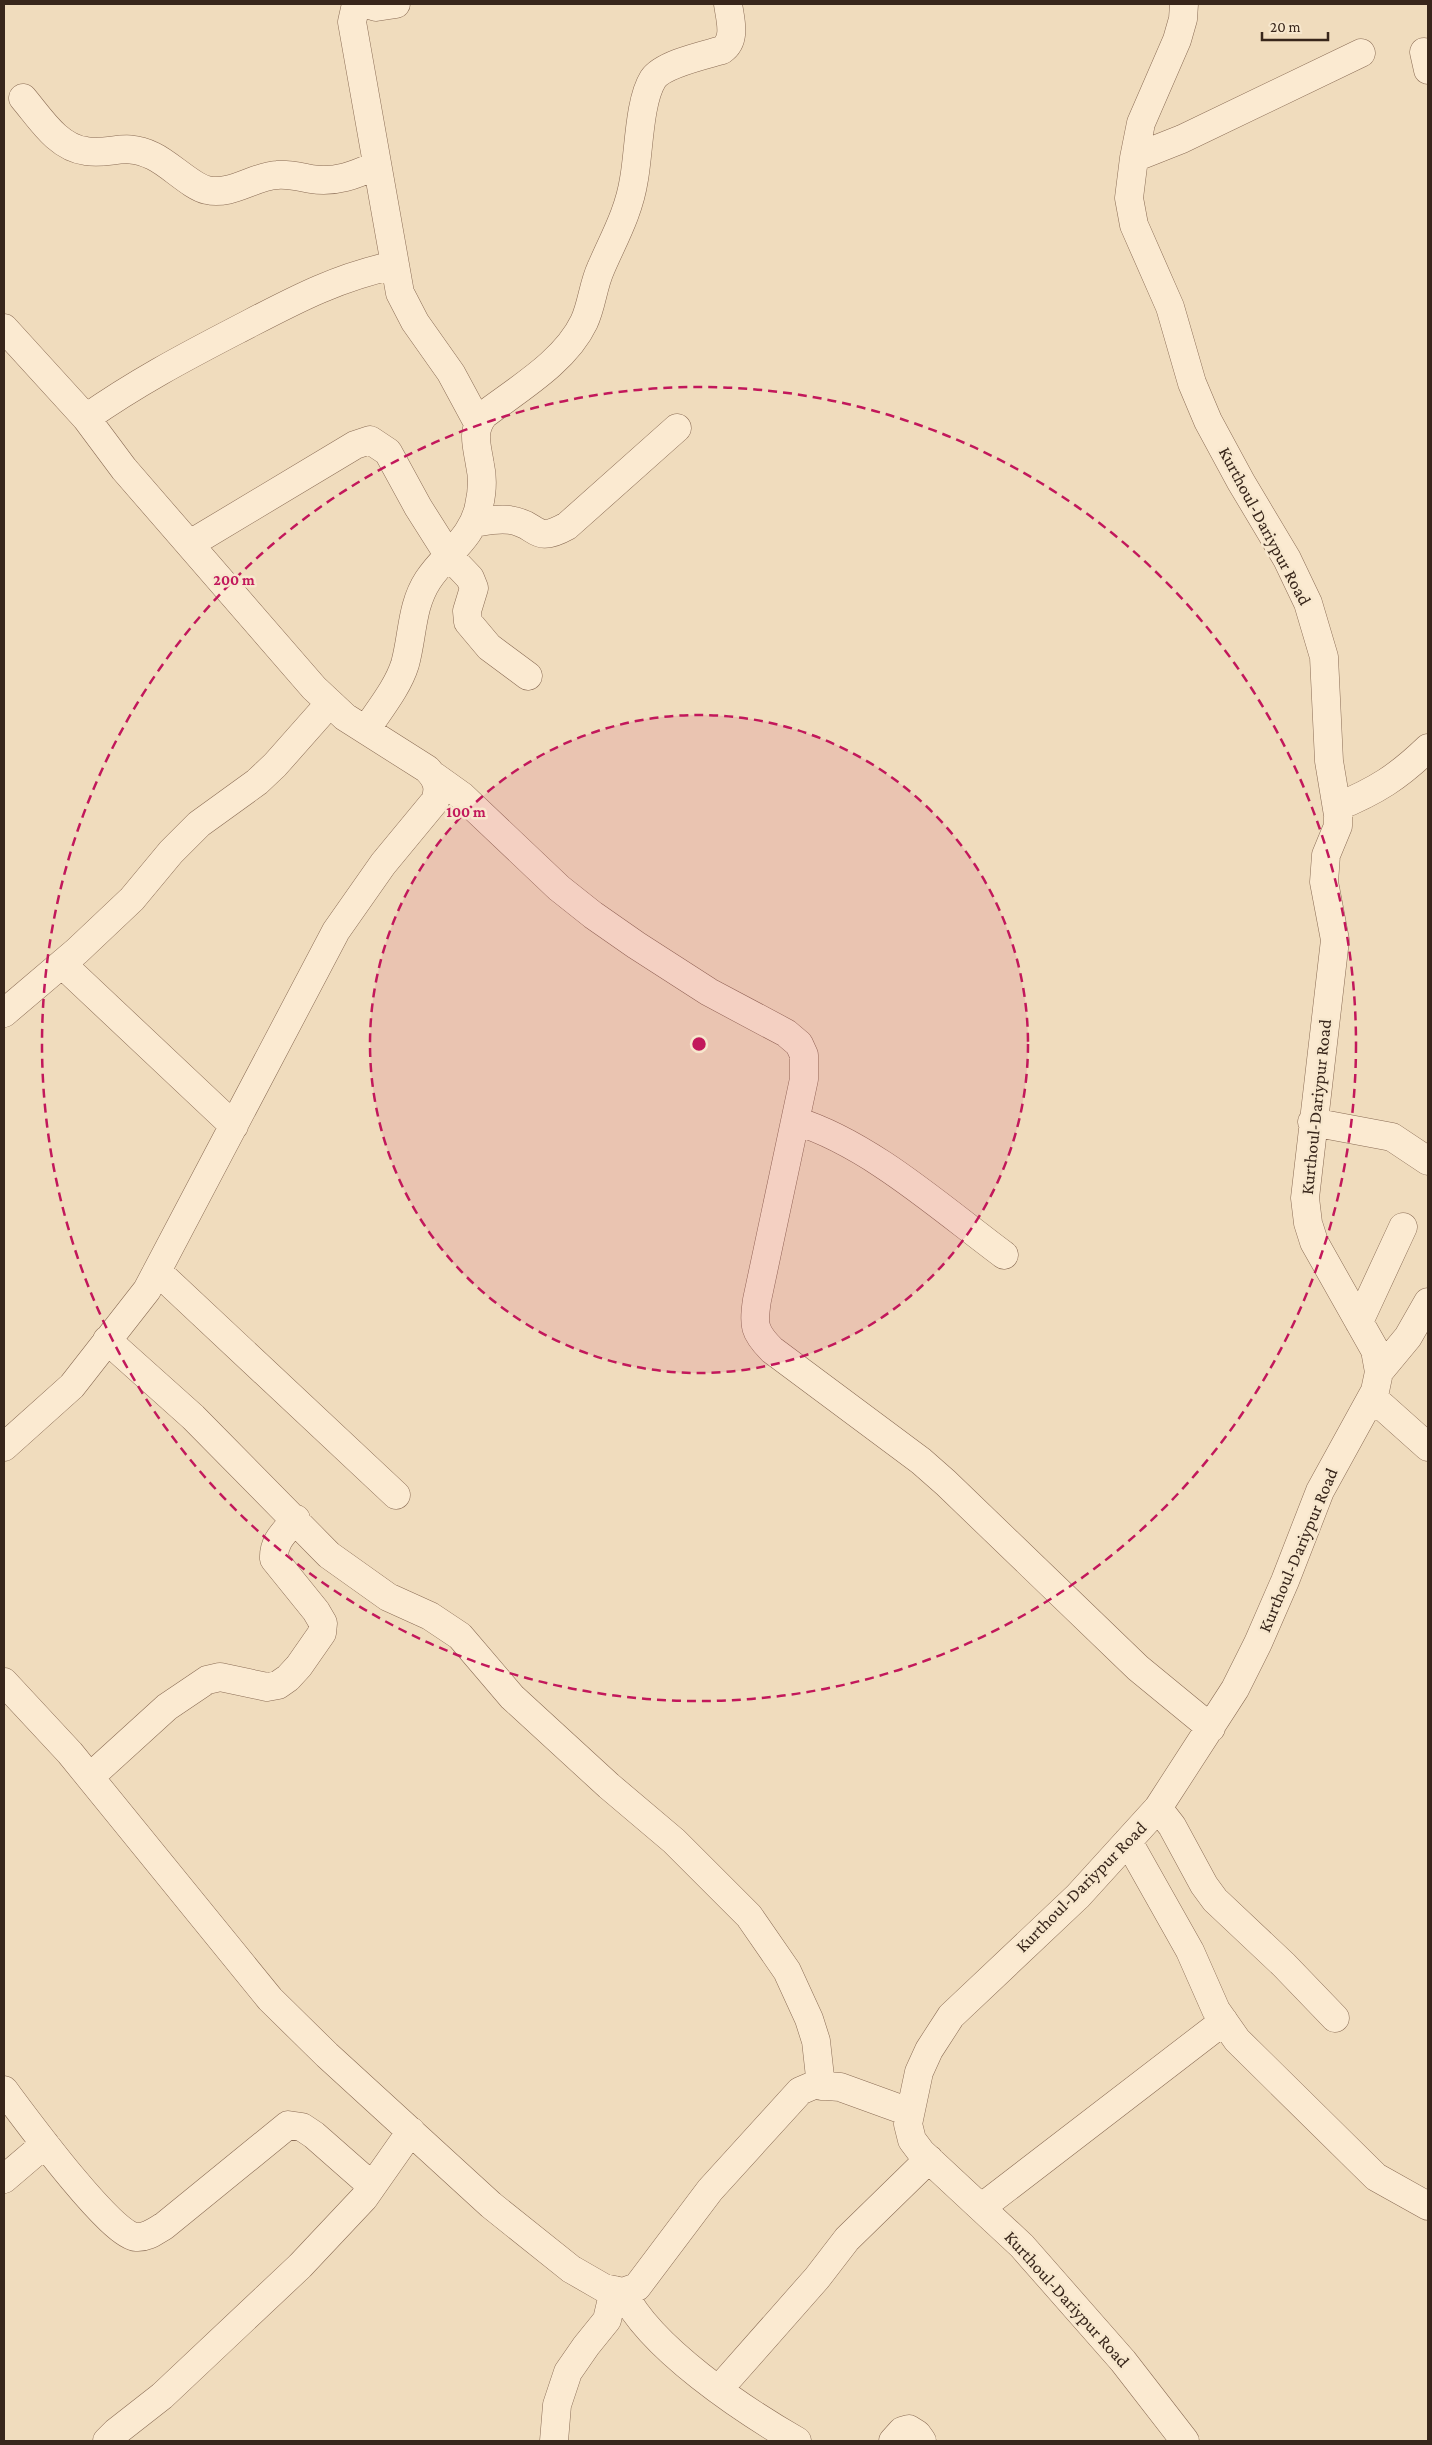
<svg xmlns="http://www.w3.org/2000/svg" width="1432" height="2445" font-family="'Crimson Pro',serif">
<rect width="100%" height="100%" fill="#f0dcbd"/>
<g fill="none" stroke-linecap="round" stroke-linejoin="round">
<g stroke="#8a6c55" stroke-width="29">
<path id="minor" d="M 356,4 L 352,22 L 400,293 L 415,322 L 451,373 L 478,423
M 367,4 L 376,7 L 396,4
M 1184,4 L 1183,19 L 1177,40 L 1141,123 L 1134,158 L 1129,198 L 1134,225 L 1170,307 L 1192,383 L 1208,421 L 1241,482 L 1287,559 L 1308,603 L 1324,657 L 1329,761 L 1338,815 L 1338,826 L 1326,855 L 1324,882 L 1335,940 L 1305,1198 L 1308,1223 L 1314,1242 L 1375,1350 L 1379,1372 L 1375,1391 L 1320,1491 L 1285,1581 L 1258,1643 L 1235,1689 L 1158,1808 L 1078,1896 L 951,2016 L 929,2050 L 919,2072 L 908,2124 L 912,2140 L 921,2152 L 1022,2246 L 1123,2361 L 1185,2441
M 1424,52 L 1428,70
M 23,98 C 40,118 58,148 86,151 C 112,155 124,142 153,156 C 170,164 192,187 207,190 C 231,196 254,176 277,175 C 289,174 300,177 311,179 C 336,183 355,175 377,165
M 1134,158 L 1182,139 L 1361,53
M 4,328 L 86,418 L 124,469 L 314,688 L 345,717 L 427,769 C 437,779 440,788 435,801 L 383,864 L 336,931 L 147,1290 L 72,1386 L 4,1447
M 86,418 C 136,383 183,358 237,330 C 291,302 334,278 395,265
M 475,523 C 486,521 498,518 510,520 C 539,524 533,545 567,526 L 677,428
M 190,544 L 355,445 L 370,440 L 388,452 L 418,507 L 449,556 L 470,578 L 474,588 L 467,611 L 468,622 L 489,647 L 528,676
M 366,730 C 379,710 398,687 405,664 C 413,635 411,606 428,580 C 445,554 473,538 479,506 C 482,493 483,478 480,465 C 477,445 471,432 484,415 C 518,389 565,362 584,322 C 592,305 593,285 601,268 C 614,238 629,212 634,179 C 639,152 639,101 653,79 C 663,64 705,55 722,50 C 737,40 730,19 728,4
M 434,776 L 462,796 L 559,888 L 593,915 L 636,945 L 709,992 L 786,1033 L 799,1044 L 804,1055 L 804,1079 L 757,1300 C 753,1325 754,1332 772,1350 L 921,1461 L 946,1483 L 1138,1668 L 1211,1728
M 1337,807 C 1376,791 1398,777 1428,748
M 62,964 L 234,1126
M 4,1013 L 77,951 L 132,899 L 171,852 L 199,824 L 257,782 L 275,765 L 329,704
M 796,1121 C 870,1144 942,1209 1004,1255
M 1312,1122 L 1392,1137 L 1428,1161
M 157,1271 L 396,1495
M 1359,1322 L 1403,1227
M 107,1340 L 193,1417 L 329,1555 L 388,1597 L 430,1616 L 460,1636 L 512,1697 L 609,1786 L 674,1841 L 749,1916 L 787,1971 L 809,2019 L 816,2041 L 821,2086
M 1379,1372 L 1408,1337 L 1428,1302
M 1372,1397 L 1428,1447
M 4,1682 L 70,1753 L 270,1999 L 327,2055 L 491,2205 L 571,2269 L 604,2288 L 623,2292 L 637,2287 L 710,2190 L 800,2091 L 814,2085 L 840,2087 L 909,2112
M 90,1777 L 167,1707 L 207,1680 L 220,1677 L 267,1687 L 278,1685 L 288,1678 L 299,1666 L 322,1633 L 323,1623 L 316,1611 L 274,1559 C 273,1541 285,1532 296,1519
M 1158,1808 L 1172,1826 L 1204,1885 L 1215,1900 L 1284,1965 L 1335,2018
M 1128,1841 L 1190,1951 L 1216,2010 L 1237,2040 L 1376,2177 L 1428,2206
M 4,2090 C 22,2114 111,2236 136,2237 C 147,2238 155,2231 164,2226 L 288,2125 L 302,2127 L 314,2135 L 372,2186
M 4,2179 L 45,2144
M 982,2207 L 1224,2021
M 623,2292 C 650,2348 743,2410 797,2441
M 719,2389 L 817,2278 L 847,2239 L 929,2159
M 107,2441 L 116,2432 L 162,2396 L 300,2266 L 364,2198 L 411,2131
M 554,2441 L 557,2405 L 568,2372 L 586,2346 L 607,2320 L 614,2290
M 893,2441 L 902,2431 L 909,2429 L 917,2434 L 922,2441"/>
</g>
<use href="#minor" stroke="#fbead1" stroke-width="28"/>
</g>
<circle cx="699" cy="1044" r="329" fill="#c2185b" fill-opacity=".12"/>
<g fill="none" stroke="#c2185b" stroke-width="2.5" stroke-dasharray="9 6">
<circle cx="699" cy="1044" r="329"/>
<circle cx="699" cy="1044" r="657"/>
</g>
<g text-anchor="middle" stroke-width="5" stroke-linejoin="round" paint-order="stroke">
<g font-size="18" fill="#38261b" stroke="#f7e7cd">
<text transform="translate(1265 526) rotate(62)" y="6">Kurthoul-Dariypur Road</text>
<text transform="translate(1316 1107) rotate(-84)" y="6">Kurthoul-Dariypur Road</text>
<text transform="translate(1298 1550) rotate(-67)" y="6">Kurthoul-Dariypur Road</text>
<text transform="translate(1081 1887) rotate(-45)" y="6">Kurthoul-Dariypur Road</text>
<text transform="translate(1067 2299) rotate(48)" y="6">Kurthoul-Dariypur Road</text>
</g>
</g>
<circle cx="699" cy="1044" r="8" fill="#c2185b" stroke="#f7e7cd" stroke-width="2.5"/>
<g font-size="15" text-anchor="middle" font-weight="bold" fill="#c2185b" stroke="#f7e7cd" stroke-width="5" stroke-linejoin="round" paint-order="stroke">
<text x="234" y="585">200 m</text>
<text x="466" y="817">100 m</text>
</g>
<rect width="1432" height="2445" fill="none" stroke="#38261b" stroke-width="10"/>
<path d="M1262 32v8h66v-8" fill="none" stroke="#38261b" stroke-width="2.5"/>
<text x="1270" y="32" font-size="15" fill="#38261b" stroke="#f7e7cd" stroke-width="4" paint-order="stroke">20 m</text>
</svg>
